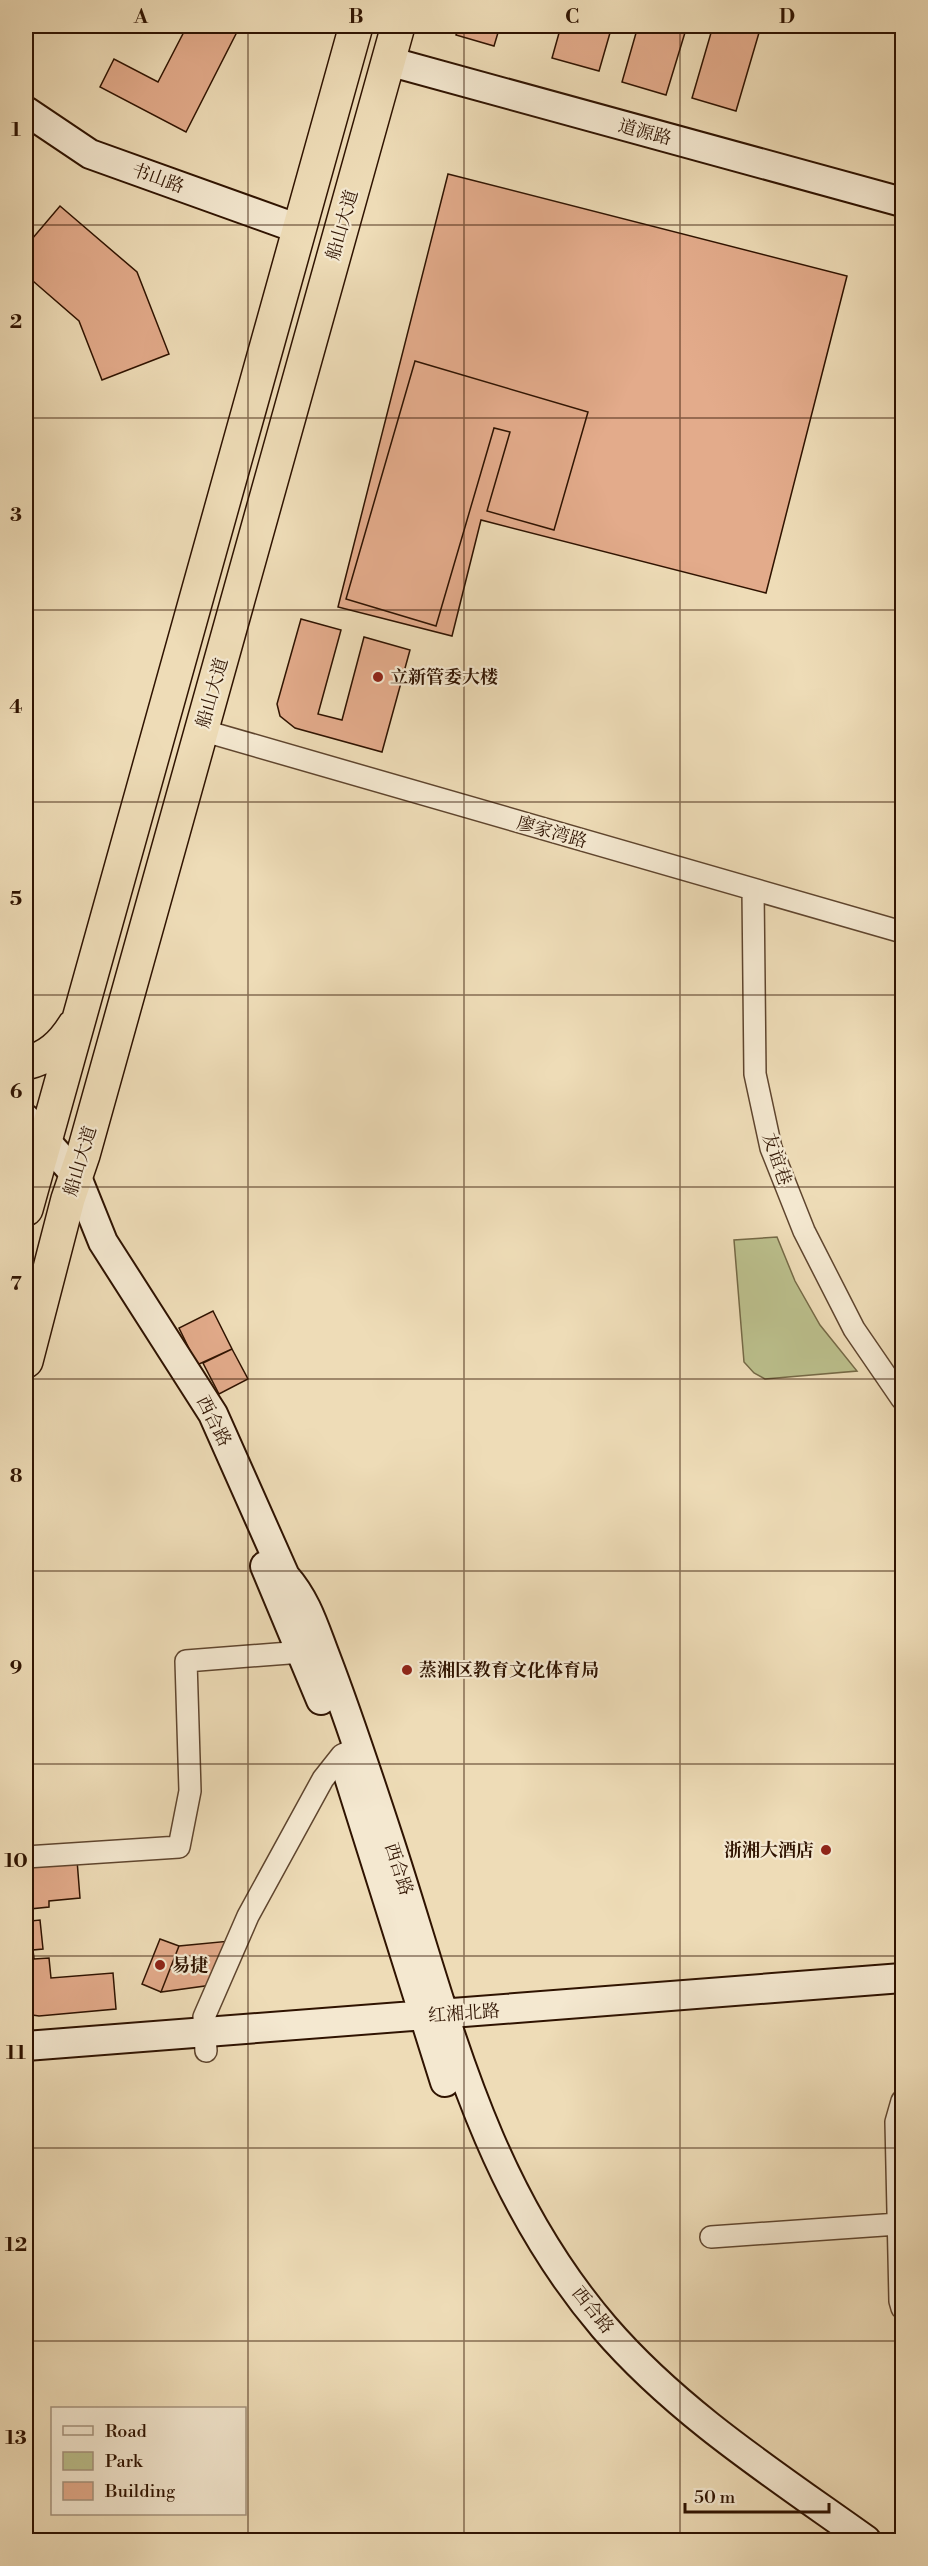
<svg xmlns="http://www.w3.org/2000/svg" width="928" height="2566" font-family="'Libre Bodoni','Noto Serif SC',serif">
<rect width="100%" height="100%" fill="#eedcb7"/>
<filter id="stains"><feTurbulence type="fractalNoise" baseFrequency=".00333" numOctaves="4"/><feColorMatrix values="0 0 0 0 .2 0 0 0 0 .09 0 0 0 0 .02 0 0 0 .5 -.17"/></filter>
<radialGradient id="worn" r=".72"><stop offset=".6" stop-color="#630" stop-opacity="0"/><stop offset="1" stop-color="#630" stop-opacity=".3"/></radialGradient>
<path fill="#bbbf8c" stroke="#756946" stroke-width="1.5" d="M 777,1237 L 795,1281 L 820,1325 L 857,1371 L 765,1379 L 754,1373 L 744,1362 L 734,1240 Z"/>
<path fill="#e3ab8b" stroke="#2f1301" stroke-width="1.5" d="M 187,26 L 240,26 L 186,132 L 100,87 L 114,59 L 158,82 Z
M 458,26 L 500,26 L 494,46 L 456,35 Z
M 561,26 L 612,26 L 599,71 L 552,58 Z
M 638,26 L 687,26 L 666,95 L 622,82 Z
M 713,26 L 761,26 L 736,111 L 692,98 Z
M 448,174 L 847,276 L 766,593 L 481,520 L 452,636 L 338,607 Z
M 60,206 L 137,272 L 169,354 L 102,380 L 79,321 L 26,275 L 26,246 Z
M 415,361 L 588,412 L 554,530 L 487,511 L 510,432 L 494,428 L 436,626 L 346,599 Z
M 301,619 L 341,630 L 318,714 L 342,720 L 364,637 L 410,650 L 382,752 L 295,728 L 280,716 L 277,704 Z
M 213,1311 L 232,1349 L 197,1365 L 179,1328 Z
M 232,1349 L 248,1379 L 219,1394 L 203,1363 Z
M 77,1860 L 80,1898 L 49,1901 L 49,1907 L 30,1909 L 31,1921 L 40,1920 L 43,1949 L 33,1950 L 34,1959 L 49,1958 L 51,1978 L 113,1973 L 116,2009 L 39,2016 L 26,2014 L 26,1864 Z
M 160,1939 L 179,1946 L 161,1992 L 142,1984 Z
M 230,1941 L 212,1985 L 161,1992 L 179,1946 Z"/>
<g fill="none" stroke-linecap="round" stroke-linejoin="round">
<g stroke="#5f452e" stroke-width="24">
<path id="street" d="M 201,730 L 902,932
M 753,890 L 755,1074 L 771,1148 L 804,1231 L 854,1329 L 902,1399
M 26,1857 L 179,1847 L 190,1791 L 186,1661 L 302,1652
M 206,2051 L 204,2017 L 248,1916 L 323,1779 L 342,1755 L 359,1747
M 902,2101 L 896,2122 L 900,2301 L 902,2308
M 711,2237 L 898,2224"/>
</g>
<g stroke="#2f1301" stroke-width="32">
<path id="secondary" d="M 388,61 L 902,202
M 26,111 L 90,154 L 299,229
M 26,1119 L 76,1175 L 103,1242 L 213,1414 L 285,1576 C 307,1601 314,1627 326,1658 C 349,1718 369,1779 389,1840 C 446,2014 481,2183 604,2327 C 677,2412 775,2475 866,2540
M 265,1566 L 321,1700
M 349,1777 L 445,2082
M 26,2046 L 902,1978"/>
</g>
<g stroke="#2f1301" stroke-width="36">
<path id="highway" d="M 26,1063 C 48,1058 62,1045 74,1026
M 26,1209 L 356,26
M 26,1361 L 68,1199 L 83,1155 L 398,26"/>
</g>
<use href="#street" stroke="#f4e8d0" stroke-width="21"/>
<use href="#secondary" stroke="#f4e8d0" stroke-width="28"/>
<use href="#highway" stroke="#eedcb7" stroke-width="33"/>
</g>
<path fill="none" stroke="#2f1301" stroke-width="1.5" stroke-opacity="0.55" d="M 248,26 L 248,2540M 464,26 L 464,2540M 680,26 L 680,2540M 26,225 L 902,225M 26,418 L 902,418M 26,610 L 902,610M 26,802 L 902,802M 26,995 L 902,995M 26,1187 L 902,1187M 26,1379 L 902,1379M 26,1571 L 902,1571M 26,1764 L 902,1764M 26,1956 L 902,1956M 26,2148 L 902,2148M 26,2341 L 902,2341"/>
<g fill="#8f2418" stroke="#f4e8d0" stroke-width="2">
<circle cx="378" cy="677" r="6"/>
<circle cx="407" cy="1670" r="6"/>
<circle cx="826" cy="1850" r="6"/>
<circle cx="160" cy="1965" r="6"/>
</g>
<g text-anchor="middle" stroke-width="4.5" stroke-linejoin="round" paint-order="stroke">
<g font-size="18" fill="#2f1301" stroke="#f4e8d0">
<text transform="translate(645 132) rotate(15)" y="6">道源路</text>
<text transform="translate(158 178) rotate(20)" y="6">书山路</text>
<text transform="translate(342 225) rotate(-74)" y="6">船山大道</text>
<text transform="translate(212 693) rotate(-74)" y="6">船山大道</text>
<text transform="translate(552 832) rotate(16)" y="6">廖家湾路</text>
<text transform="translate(777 1159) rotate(71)" y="6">友谊巷</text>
<text transform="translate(80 1161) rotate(-73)" y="6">船山大道</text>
<text transform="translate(214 1421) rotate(63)" y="6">西合路</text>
<text transform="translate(399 1869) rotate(72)" y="6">西合路</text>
<text transform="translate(464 2013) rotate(-4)" y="6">红湘北路</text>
<text transform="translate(593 2310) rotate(51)" y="6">西合路</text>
</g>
<g font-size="18" font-weight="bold" fill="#2f1301" stroke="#f4e8d0" text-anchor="start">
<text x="390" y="683">立新管委大楼</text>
<text x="419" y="1676">蒸湘区教育文化体育局</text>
<text x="814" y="1856" text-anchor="end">浙湘大酒店</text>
<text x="172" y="1971">易捷</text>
</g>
</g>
<rect width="928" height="2566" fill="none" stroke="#eedcb7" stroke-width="66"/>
<rect x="51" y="2407" width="195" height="108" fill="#f4e8d0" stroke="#a5937d" stroke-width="1.5"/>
<rect x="63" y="2426" width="30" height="9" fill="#f4e8d0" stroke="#a5937d" stroke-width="1.5"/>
<text x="105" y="2437" font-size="18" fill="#2f1301">Road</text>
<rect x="63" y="2452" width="30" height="18" fill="#bbbf8c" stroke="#a5937d" stroke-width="1.5"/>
<text x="105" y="2467" font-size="18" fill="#2f1301">Park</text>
<rect x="63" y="2482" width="30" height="18" fill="#e3ab8b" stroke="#a5937d" stroke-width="1.5"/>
<text x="105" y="2497" font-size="18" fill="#2f1301">Building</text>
<path d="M685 2503v9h144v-9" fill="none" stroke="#2f1301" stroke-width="3"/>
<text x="694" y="2503" font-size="18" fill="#2f1301" stroke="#f4e8d0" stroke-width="4.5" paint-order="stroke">50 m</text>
<rect x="33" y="33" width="862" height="2500" fill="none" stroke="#2f1301" stroke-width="2"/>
<g font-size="20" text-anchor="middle" font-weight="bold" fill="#2f1301">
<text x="141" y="23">A</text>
<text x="356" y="23">B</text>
<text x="572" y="23">C</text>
<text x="787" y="23">D</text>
<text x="16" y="136">1</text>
<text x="16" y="328">2</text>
<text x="16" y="521">3</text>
<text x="16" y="713">4</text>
<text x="16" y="905">5</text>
<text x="16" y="1098">6</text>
<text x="16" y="1290">7</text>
<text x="16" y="1482">8</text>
<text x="16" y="1674">9</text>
<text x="16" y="1867">10</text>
<text x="16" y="2059">11</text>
<text x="16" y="2251">12</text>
<text x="16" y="2444">13</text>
</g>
<rect width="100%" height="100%" filter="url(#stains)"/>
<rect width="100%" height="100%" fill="url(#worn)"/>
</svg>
